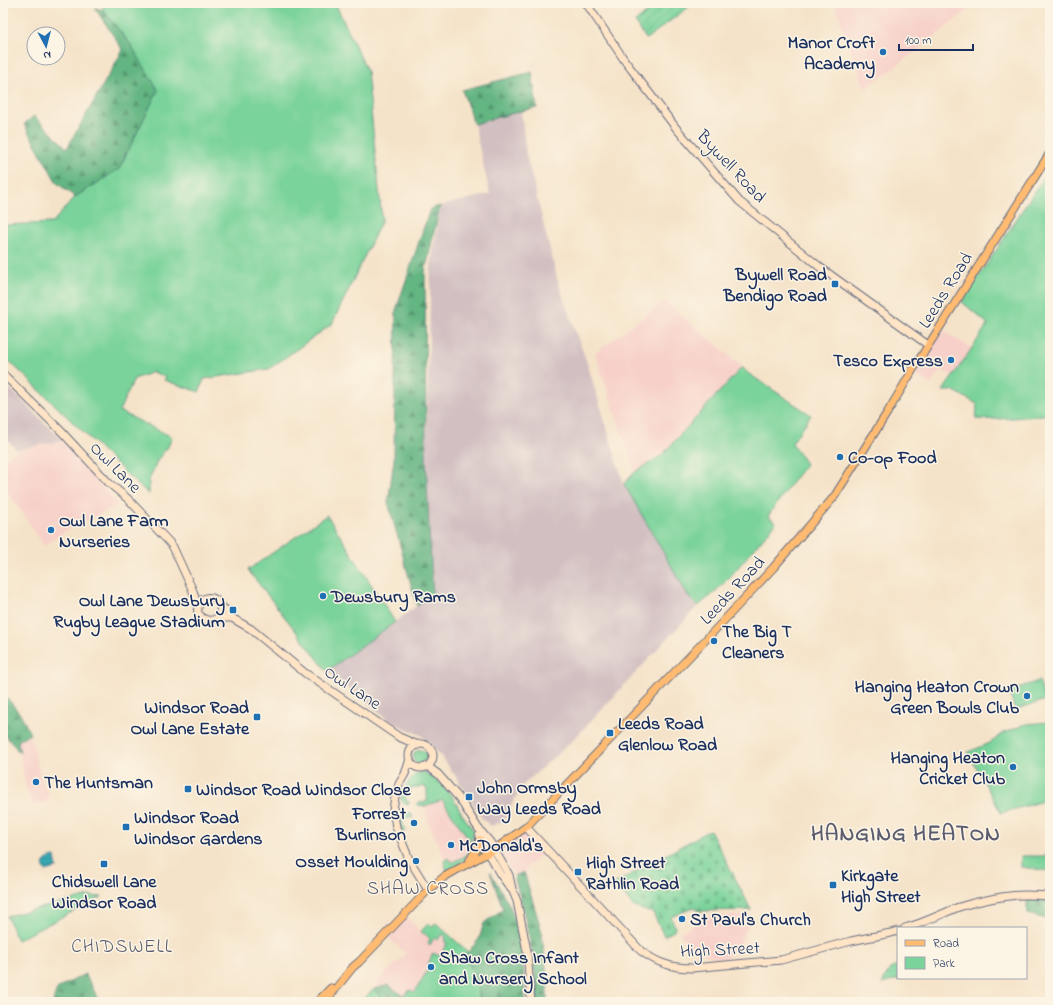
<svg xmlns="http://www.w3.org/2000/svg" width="1053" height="1005" font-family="'Indie Flower',sans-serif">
<defs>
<pattern id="forest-firs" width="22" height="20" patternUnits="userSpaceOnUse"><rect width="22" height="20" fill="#63b582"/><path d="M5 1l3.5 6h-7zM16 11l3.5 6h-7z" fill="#51946e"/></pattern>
<pattern id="cemetery-stones" width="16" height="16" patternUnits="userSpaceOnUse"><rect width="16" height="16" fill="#7ad39a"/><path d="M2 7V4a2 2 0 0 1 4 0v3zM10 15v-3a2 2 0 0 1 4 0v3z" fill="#69b587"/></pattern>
<pattern id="garden-furrows" width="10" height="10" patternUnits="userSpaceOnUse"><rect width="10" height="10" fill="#7ad39a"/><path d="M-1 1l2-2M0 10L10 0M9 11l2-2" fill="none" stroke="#69b587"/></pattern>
<pattern id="water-rules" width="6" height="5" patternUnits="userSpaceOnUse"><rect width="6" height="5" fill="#39abb5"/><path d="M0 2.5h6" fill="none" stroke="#2f8c96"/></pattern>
</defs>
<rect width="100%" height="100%" fill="#fcf5e5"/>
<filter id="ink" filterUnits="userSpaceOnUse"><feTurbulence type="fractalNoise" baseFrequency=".025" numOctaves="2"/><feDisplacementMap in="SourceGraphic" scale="8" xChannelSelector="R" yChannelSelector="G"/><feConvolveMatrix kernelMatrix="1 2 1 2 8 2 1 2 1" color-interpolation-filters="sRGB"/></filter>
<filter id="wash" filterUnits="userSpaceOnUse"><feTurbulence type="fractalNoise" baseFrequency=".012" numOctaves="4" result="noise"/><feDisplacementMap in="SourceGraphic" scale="16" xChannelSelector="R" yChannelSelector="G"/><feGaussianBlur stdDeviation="0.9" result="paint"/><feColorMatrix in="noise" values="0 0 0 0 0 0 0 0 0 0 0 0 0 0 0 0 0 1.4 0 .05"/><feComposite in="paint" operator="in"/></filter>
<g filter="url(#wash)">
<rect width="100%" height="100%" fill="#f5e3c9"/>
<path fill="#f7d1c9" d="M 834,3 L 977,3 L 934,37 L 887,73 L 865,89 Z
M 665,301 L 742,367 L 662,455 L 635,472 L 595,353 Z
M 943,330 L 971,348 L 953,376 L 940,370 L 931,384 L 915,375 Z
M 62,440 L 118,505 L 66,531 L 44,546 L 30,524 L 3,485 L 3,460 L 17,450 Z
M 30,734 L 40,777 L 44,786 L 50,794 L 46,801 L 33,806 L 26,788 L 18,741 Z
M 442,800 L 469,840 L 470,843 L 471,847 L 469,853 L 467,855 L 452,862 L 449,861 L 448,858 L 445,860 L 428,822 L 425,806 Z
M 527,831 L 545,851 L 530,864 L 524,872 L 514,876 L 499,852 Z
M 750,915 L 748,924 L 741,941 L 726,958 L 719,959 L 707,955 L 689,945 L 679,933 L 695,924 L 701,916 Z
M 407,918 L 420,931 L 429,923 L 432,926 L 436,923 L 468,952 L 466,955 L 480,1002 L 410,1002 L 389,985 L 374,989 L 380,979 L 406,954 L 388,937 Z"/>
<path fill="#d2bfc1" d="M 521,111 L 526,154 L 559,286 L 587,363 L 624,484 L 689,597 L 698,606 L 574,739 L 523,785 L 507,812 L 505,821 L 491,826 L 482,818 L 455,775 L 442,757 L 421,735 L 393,723 L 327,671 L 433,594 L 429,530 L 426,455 L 431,266 L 440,206 L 490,194 L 474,124 Z
M 3,382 L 62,440 L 17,450 L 3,435 Z"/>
<path fill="#7ad39a" stroke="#4a817c" d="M 103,3 L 346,3 L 336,5 L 367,71 L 382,220 L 332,324 L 269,369 L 204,379 L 199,392 L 164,380 L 165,377 L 153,372 L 134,379 L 119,411 L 172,437 L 168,447 L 158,459 L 149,480 L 149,494 L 136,483 L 3,355 L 3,225 L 52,223 L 75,197 L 119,169 L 158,90 L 131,45 L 103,10 Z
M 1050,168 L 1050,414 C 1025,417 1001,420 976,419 L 977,404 L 954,391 L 943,391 L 988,324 L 962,302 Z
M 742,367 L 749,374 L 811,415 L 792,443 L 806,464 L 793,481 L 768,516 L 776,523 L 729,578 L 713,594 L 698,606 L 689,597 L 624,484 L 635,472 L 662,455 Z
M 327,515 L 395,622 L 327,671 L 248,570 Z
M 1039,681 L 1045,700 L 1015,710 L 1009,691 Z
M 1050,722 L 1050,799 L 1001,813 L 968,752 L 990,743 L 1004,733 L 1026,724 Z
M413 757a7 7 0 1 1 14 0a7 7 0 1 1-14 0Z
M 424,772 L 440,783 L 452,796 L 462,814 L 474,831 L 475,837 L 468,838 L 442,800 L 425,806 L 417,805 L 417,803 L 427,802 L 427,789 L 425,788 L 425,786 L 410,788 L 410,793 L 407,792 L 405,799 L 409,802 L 409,804 L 408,805 C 406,804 402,803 401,799 C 400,794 410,778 415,775 C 418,773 421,772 424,772 Z
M 401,812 L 411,813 L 412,814 L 412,819 L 411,816 L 402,820 L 403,823 L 402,824 L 405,831 L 402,833 L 397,816 L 399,813 Z
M 469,840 L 476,840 C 477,844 476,845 474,849 C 468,860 457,865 447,871 L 444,862 L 445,860 L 448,858 L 450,861 L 452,862 C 463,857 474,855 469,840 Z
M 1021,856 L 1050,856 L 1050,871 L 1021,867 Z
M 90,896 L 102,897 L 17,940 L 7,916 Z
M 429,923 L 432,926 L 436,923 L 468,952 L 466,955 L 477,984 L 480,1002 L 410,1002 L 403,996 L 410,990 L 415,992 L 428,969 L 428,964 L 433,953 L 440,956 L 447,943 L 444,941 L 446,937 L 442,934 L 438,940 L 434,938 L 430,945 L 428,943 L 430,939 L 424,933 L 423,934 L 421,931 Z
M 898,966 L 898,978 L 903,978 L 882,984 L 890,969 Z
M 374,989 L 385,1002 L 360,1002 Z"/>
<path fill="url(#forest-firs)" stroke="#3f7270" d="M 95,8 L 103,10 L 131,45 L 158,90 L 119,169 L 75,197 L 57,183 L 24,124 L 34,116 L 67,148 L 123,50 Z
M 532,72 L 537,108 L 521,111 L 474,124 L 462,90 Z
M 440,206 L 425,272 L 426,455 L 429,530 L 433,594 L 417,606 L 388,502 L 394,460 L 396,310 L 430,209 Z
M 3,693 L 21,715 L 30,734 L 18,741 L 20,753 L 3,732 Z
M 490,872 L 510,906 L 520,938 L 524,975 L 525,1002 L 480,1002 L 477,984 L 466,955 L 479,939 L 484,923 L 503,909 Z
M 524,872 L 541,929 L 547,976 L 547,1002 L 536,1002 C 536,959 526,917 514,876 Z
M 1027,899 L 1050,901 L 1050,920 L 1027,914 Z
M 85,974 L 100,1002 L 53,1002 L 57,989 Z
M 389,985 L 410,1002 L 385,1002 L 374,989 Z"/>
<path fill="url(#cemetery-stones)" stroke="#4a817c" d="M 710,830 L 734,876 L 751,910 L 698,911 L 695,907 L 671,917 L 675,927 L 674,931 L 664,936 L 653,913 L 634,907 L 614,884 Z"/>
<path fill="url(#garden-furrows)" stroke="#4a817c" d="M 659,3 L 694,3 L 646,39 L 635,22 Z"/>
<path fill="url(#water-rules)" stroke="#2a6d8a" d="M 55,857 L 57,868 L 46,871 C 39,862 47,858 55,857 Z"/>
</g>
<g filter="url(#ink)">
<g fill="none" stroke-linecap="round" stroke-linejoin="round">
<g stroke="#676e83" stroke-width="9">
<path id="secondary" d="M 586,3 L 625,61 L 676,128 L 739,201 L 821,268 L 928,345
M 3,374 L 61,431 L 109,483 L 128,499 L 169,542 L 173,547 L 193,591 L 198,608
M 220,606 C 224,630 188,620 200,603 C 203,597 211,596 216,600 C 219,602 220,605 222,607 C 227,611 230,613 232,618
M 217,618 L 232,618 L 251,629 L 305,673 L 399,737 L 418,745
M409 756a12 12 0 1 1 24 0a12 12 0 1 1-24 0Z
M 410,759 L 405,774 L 399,784 L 395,797 L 393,810 L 396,827 L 409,859 L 428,890
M 427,766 L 438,774 L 459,798 L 478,828 L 490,842 L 509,875 L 512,889 L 517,901 L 527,951 L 531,1002
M 526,827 L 641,951 C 657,963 672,968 692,968 L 781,960 L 851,941 L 891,933 L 898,931
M 479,836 L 480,840 L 500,874 L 511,889
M 905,928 C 924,923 941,914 959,907 C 978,901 1009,894 1029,895 C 1036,895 1043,896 1050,896"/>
</g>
<g stroke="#676e83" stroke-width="9">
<path id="primary" d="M 468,863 L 477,849 L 480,840
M 317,1002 L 331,988
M 325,1002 L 353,967 L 359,962 L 428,890 L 444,877 L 458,869 L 495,849 L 526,827 L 714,631 L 773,568 L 834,497 L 887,413 L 914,368 L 1050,153"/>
</g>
<use href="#secondary" stroke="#ffe4c6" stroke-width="7"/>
<use href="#primary" stroke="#ffbb71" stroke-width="7"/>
</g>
</g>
<g fill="#1f6fb2" stroke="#fcf5e5" stroke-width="1.5">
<circle cx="883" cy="52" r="4"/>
<rect x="831" y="280" width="8" height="8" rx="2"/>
<circle cx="951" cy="360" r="4"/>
<circle cx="840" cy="457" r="4"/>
<circle cx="51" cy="530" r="4"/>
<circle cx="323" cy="596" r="4"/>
<rect x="229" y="606" width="8" height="8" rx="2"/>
<circle cx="714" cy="641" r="4"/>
<circle cx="1027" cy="696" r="4"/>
<rect x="253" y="713" width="8" height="8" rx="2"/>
<rect x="606" y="729" width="8" height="8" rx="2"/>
<circle cx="1013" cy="767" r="4"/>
<circle cx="36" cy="782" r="4"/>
<rect x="184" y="785" width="8" height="8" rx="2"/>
<rect x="465" y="793" width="8" height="8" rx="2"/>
<circle cx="414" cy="823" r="4"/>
<rect x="122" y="823" width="8" height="8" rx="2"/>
<circle cx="451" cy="845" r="4"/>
<circle cx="416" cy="861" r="4"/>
<rect x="100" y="860" width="8" height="8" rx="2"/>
<rect x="574" y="868" width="8" height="8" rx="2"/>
<rect x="829" y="881" width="8" height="8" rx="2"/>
<circle cx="682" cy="919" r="4"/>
<circle cx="431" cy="967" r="4"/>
</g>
<g text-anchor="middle" stroke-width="3" stroke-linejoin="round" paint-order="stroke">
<g font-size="18" font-weight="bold" fill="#1b2f5e" stroke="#fcf5e5" text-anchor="start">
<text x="875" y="48" text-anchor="end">Manor Croft<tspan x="875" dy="21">Academy</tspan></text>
<text x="827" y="280" text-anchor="end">Bywell Road<tspan x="827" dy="21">Bendigo Road</tspan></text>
<text x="943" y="366" text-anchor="end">Tesco Express</text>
<text x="848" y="463">Co-op Food</text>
<text x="59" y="526">Owl Lane Farm<tspan x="59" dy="21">Nurseries</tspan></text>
<text x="331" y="602">Dewsbury Rams</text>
<text x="225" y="606" text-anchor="end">Owl Lane Dewsbury<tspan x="225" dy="21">Rugby League Stadium</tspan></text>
<text x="722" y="637">The Big T<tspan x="722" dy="21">Cleaners</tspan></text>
<text x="1019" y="692" text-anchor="end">Hanging Heaton Crown<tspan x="1019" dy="21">Green Bowls Club</tspan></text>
<text x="249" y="713" text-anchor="end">Windsor Road<tspan x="249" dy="21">Owl Lane Estate</tspan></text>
<text x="618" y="729">Leeds Road<tspan x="618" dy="21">Glenlow Road</tspan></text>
<text x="1005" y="763" text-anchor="end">Hanging Heaton<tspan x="1005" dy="21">Cricket Club</tspan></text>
<text x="44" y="788">The Huntsman</text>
<text x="477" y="793">John Ormsby<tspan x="477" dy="21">Way Leeds Road</tspan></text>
<text x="196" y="795">Windsor Road Windsor Close</text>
<text x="406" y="819" text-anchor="end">Forrest<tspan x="406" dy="21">Burlinson</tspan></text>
<text x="134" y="823">Windsor Road<tspan x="134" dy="21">Windsor Gardens</tspan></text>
<text x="459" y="851">McDonald's</text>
<text x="408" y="867" text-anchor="end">Osset Moulding</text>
<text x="586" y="868">High Street<tspan x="586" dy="21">Rathlin Road</tspan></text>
<text x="841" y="881">Kirkgate<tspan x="841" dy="21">High Street</tspan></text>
<text x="104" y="887" text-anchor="middle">Chidswell Lane<tspan x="104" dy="21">Windsor Road</tspan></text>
<text x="690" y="925">St Paul's Church</text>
<text x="439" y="963">Shaw Cross Infant<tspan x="439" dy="21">and Nursery School</tspan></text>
</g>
<g font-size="18" fill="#1b2f5e" stroke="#fcf5e5">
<text transform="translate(732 166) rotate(47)" y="6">Bywell Road</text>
<text transform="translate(945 290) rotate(-58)" y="6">Leeds Road</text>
<text transform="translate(116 467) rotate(45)" y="6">Owl Lane</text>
<text transform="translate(732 590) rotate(-47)" y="6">Leeds Road</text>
<text transform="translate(353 687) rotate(34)" y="6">Owl Lane</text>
<text transform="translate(720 949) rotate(-3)" y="6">High Street</text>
</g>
<g font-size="19" letter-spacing="1" fill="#5c5c70" stroke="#fcf5e5">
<text x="428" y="894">SHAW CROSS</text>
<text x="122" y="952">CHIDSWELL</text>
</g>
<g font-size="22" font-weight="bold" letter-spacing="1" fill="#5c5c70" stroke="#fcf5e5">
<text x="906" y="840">HANGING HEATON</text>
</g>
</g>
<rect width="1053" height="1005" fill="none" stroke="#fcf5e5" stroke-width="16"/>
<rect x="897" y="927" width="130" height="52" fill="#fcf5e5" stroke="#a2a6af"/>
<rect x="905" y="940" width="20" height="6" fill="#ffbb71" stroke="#a2a6af"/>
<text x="933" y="947" font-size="12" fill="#1b2f5e">Road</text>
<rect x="905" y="957" width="20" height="12" fill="#7ad39a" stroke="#a2a6af"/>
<text x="933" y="967" font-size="12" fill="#1b2f5e">Park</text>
<g transform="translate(46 46) rotate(173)"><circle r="19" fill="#fcf5e5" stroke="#a2a6af"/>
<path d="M0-3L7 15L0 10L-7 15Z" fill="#1f6fb2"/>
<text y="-6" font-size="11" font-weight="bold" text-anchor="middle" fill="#1b2f5e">N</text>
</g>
<path d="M899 44v6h74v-6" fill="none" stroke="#1b2f5e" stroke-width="2"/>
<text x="905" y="44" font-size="12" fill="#1b2f5e" stroke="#fcf5e5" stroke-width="3" paint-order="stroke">100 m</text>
</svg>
